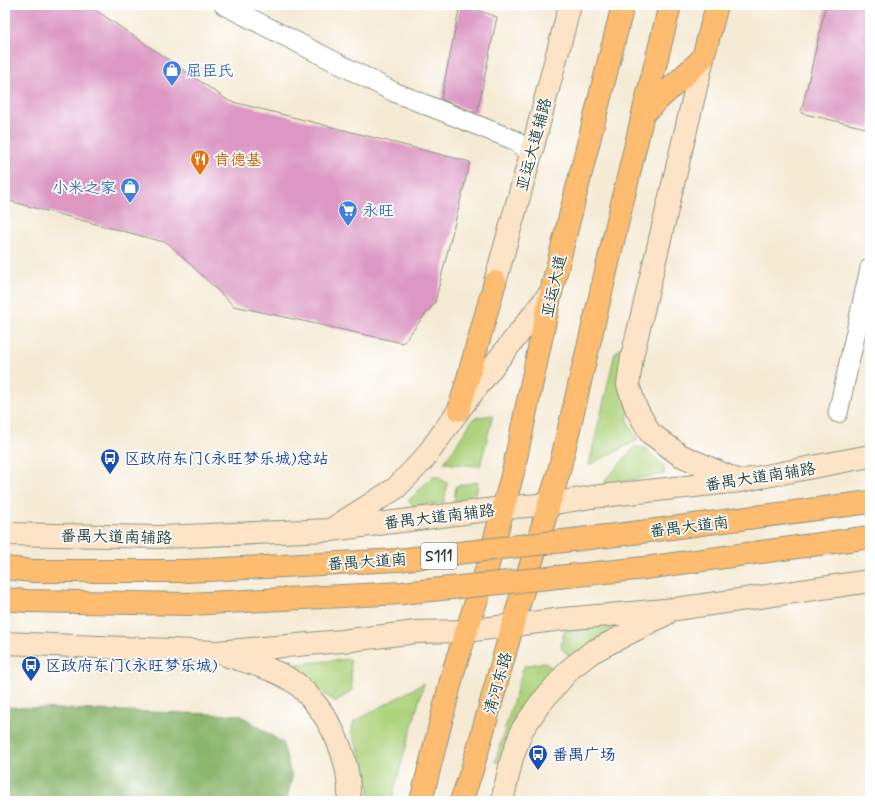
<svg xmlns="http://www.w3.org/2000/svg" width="875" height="806" font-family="Mynerve,'LXGW WenKai TC',sans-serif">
<rect width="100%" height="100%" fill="#fff"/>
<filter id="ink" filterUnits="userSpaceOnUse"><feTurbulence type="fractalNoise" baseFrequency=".025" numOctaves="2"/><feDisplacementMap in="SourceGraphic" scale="8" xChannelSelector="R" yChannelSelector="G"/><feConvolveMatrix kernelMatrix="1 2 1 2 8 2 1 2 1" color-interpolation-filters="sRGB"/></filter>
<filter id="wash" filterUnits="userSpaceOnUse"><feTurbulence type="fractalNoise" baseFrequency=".012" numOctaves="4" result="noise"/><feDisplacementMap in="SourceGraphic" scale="16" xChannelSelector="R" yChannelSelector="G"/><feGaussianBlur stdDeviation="0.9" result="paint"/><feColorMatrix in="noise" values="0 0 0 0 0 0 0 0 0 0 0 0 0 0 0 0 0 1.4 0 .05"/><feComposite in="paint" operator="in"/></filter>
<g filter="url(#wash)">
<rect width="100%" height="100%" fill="#f5ead4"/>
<path fill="#add37d" stroke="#668858" d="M 623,346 L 627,355 L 628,422 L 638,440 L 589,465 L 615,353 Z
M 493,415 L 480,466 L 444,463 L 474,418 Z
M 635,447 L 645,448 L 665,467 L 664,474 L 604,485 L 606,479 Z
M 434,475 L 447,483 L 444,503 L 414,506 L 408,501 Z
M 478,482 L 476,496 L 454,502 L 456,486 Z
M 625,620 L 573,660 L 561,648 L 564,631 Z
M 350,659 L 352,690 L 336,702 L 296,674 L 296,664 Z
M 545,662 L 555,671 L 504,761 L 495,762 L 524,666 Z
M 424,683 L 391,801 L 370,801 L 367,770 L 351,732 L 354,722 Z"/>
<path fill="#8ab56c" stroke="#547950" d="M 5,707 L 240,715 L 283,743 L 292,779 L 286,801 L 5,801 Z"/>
<g id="blocks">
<path fill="#dc97c3" d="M 5,5 L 88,5 L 229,101 L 470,162 L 435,302 L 403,343 L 234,306 L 168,243 L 5,200 Z
M 460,5 L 463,5 L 497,17 L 477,113 L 441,99 Z
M 826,5 L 870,5 L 870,129 L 801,113 Z"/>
</g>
</g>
<g filter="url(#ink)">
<use href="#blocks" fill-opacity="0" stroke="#8a9484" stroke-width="1"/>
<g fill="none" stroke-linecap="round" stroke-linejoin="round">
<g stroke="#8a9484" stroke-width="21">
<path id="minor" d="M 224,5 L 394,92 L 514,140 L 531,154
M 838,413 L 870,268"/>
</g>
<g stroke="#8a9484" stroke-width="24">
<path id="secondary" d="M 703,58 L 632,357 L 628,385 L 636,408 L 650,433 L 680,455 L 739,481
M 495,282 L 531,154 L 570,5
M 335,527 L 396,488 L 424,459 L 459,410 L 551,292
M 5,534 L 160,537 L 331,530 L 503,508 L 549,504 L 592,497 L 740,481 L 870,456
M 5,643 L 217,652 L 342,641 L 416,632 L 466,631 L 563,619 L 676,609 L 870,581
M 226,655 C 250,663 276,669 297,684 C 301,687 304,691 308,695 C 334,723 351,763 349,801
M 502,801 L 512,758 L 522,730 L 539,705 L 570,669 L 592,652 L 666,614"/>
</g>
<g stroke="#8a9484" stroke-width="24">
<path id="primary" d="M 643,114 L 703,58 L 717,5
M 459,410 L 495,282
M 421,801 L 454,669 L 487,568 L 513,472 L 551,292 L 623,5
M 461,801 L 472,770 L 513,624 L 559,471 L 643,114 L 670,5"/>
</g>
<use href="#minor" stroke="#fff" stroke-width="19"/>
<use href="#secondary" stroke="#fee4c6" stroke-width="22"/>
<use href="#primary" stroke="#fdbc70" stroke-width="22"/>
<g stroke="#8a9484" stroke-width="24" stroke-linecap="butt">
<path id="trunk-bridge" d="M 5,568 L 33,571 L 187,571 L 397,560 L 633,533 L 870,502
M 5,599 L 26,601 L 187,604 L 402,593 L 645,568 L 870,537"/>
</g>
<use href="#trunk-bridge" stroke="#fdbc70" stroke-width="22"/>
</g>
</g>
<defs>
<g id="shop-pin" transform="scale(1)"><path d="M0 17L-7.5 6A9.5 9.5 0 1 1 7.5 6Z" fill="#3f7fe0" stroke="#fff"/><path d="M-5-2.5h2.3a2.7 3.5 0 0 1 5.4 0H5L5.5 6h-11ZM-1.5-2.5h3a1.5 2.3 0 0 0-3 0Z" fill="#fff"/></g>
<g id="restaurant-pin" transform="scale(1)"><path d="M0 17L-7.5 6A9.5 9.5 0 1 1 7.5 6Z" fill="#e8710a" stroke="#fff"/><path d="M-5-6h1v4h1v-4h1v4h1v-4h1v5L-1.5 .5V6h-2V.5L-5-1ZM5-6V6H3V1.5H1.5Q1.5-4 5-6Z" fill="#fff"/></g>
<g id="supermarket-pin" transform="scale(1)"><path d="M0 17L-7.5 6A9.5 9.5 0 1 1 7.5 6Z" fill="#3f7fe0" stroke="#fff"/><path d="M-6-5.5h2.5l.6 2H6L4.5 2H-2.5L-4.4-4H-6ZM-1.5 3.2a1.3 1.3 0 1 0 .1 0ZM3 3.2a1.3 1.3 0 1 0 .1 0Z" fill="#fff"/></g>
<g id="bus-pin" transform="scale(1)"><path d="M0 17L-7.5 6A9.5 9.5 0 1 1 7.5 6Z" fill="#1a4fb4" stroke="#fff"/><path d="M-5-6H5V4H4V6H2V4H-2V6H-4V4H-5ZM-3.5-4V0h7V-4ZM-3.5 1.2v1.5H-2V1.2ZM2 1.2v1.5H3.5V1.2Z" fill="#fff"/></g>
</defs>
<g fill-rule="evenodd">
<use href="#shop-pin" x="172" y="70"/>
<use href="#restaurant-pin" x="200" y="159"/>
<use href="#shop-pin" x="130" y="187"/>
<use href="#supermarket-pin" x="348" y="210"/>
<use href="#bus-pin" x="110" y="458"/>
<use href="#bus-pin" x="31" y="665"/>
<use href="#bus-pin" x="538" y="754"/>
</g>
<g text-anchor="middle" stroke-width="3.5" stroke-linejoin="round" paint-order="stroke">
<rect fill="#fff" stroke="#627771" stroke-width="1" x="421" y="543" width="36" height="26" rx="3"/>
<g font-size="15" font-weight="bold" fill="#1f3d34">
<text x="439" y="561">S111</text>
</g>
<g font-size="16" fill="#366cbe" stroke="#fff" text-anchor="start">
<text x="186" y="76">屈臣氏</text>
<text x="116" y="193" text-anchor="end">小米之家</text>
<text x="362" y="216">永旺</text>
</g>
<g font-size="16" fill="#1f3d34" stroke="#fff">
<text transform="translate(533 144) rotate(-75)" y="6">亚运大道辅路</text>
<text transform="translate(553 286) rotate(-77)" y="6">亚运大道</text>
<text transform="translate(760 476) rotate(-9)" y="6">番禺大道南辅路</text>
<text transform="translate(439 516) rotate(-7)" y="6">番禺大道南辅路</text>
<text transform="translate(689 526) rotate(-7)" y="6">番禺大道南</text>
<text transform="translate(116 536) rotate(1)" y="6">番禺大道南辅路</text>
<text transform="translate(367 561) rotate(-4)" y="6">番禺大道南</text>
<text transform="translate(497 683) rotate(-74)" y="6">清河东路</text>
</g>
<g font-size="16" fill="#c56008" stroke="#fff" text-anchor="start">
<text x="214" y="165">肯德基</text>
</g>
<g font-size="16" fill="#164399" stroke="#fff" text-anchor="start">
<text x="124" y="464">区政府东门(永旺梦乐城)总站</text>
<text x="45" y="671">区政府东门(永旺梦乐城)</text>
<text x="552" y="760">番禺广场</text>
</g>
</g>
<rect width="875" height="806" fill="none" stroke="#fff" stroke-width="20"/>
</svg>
